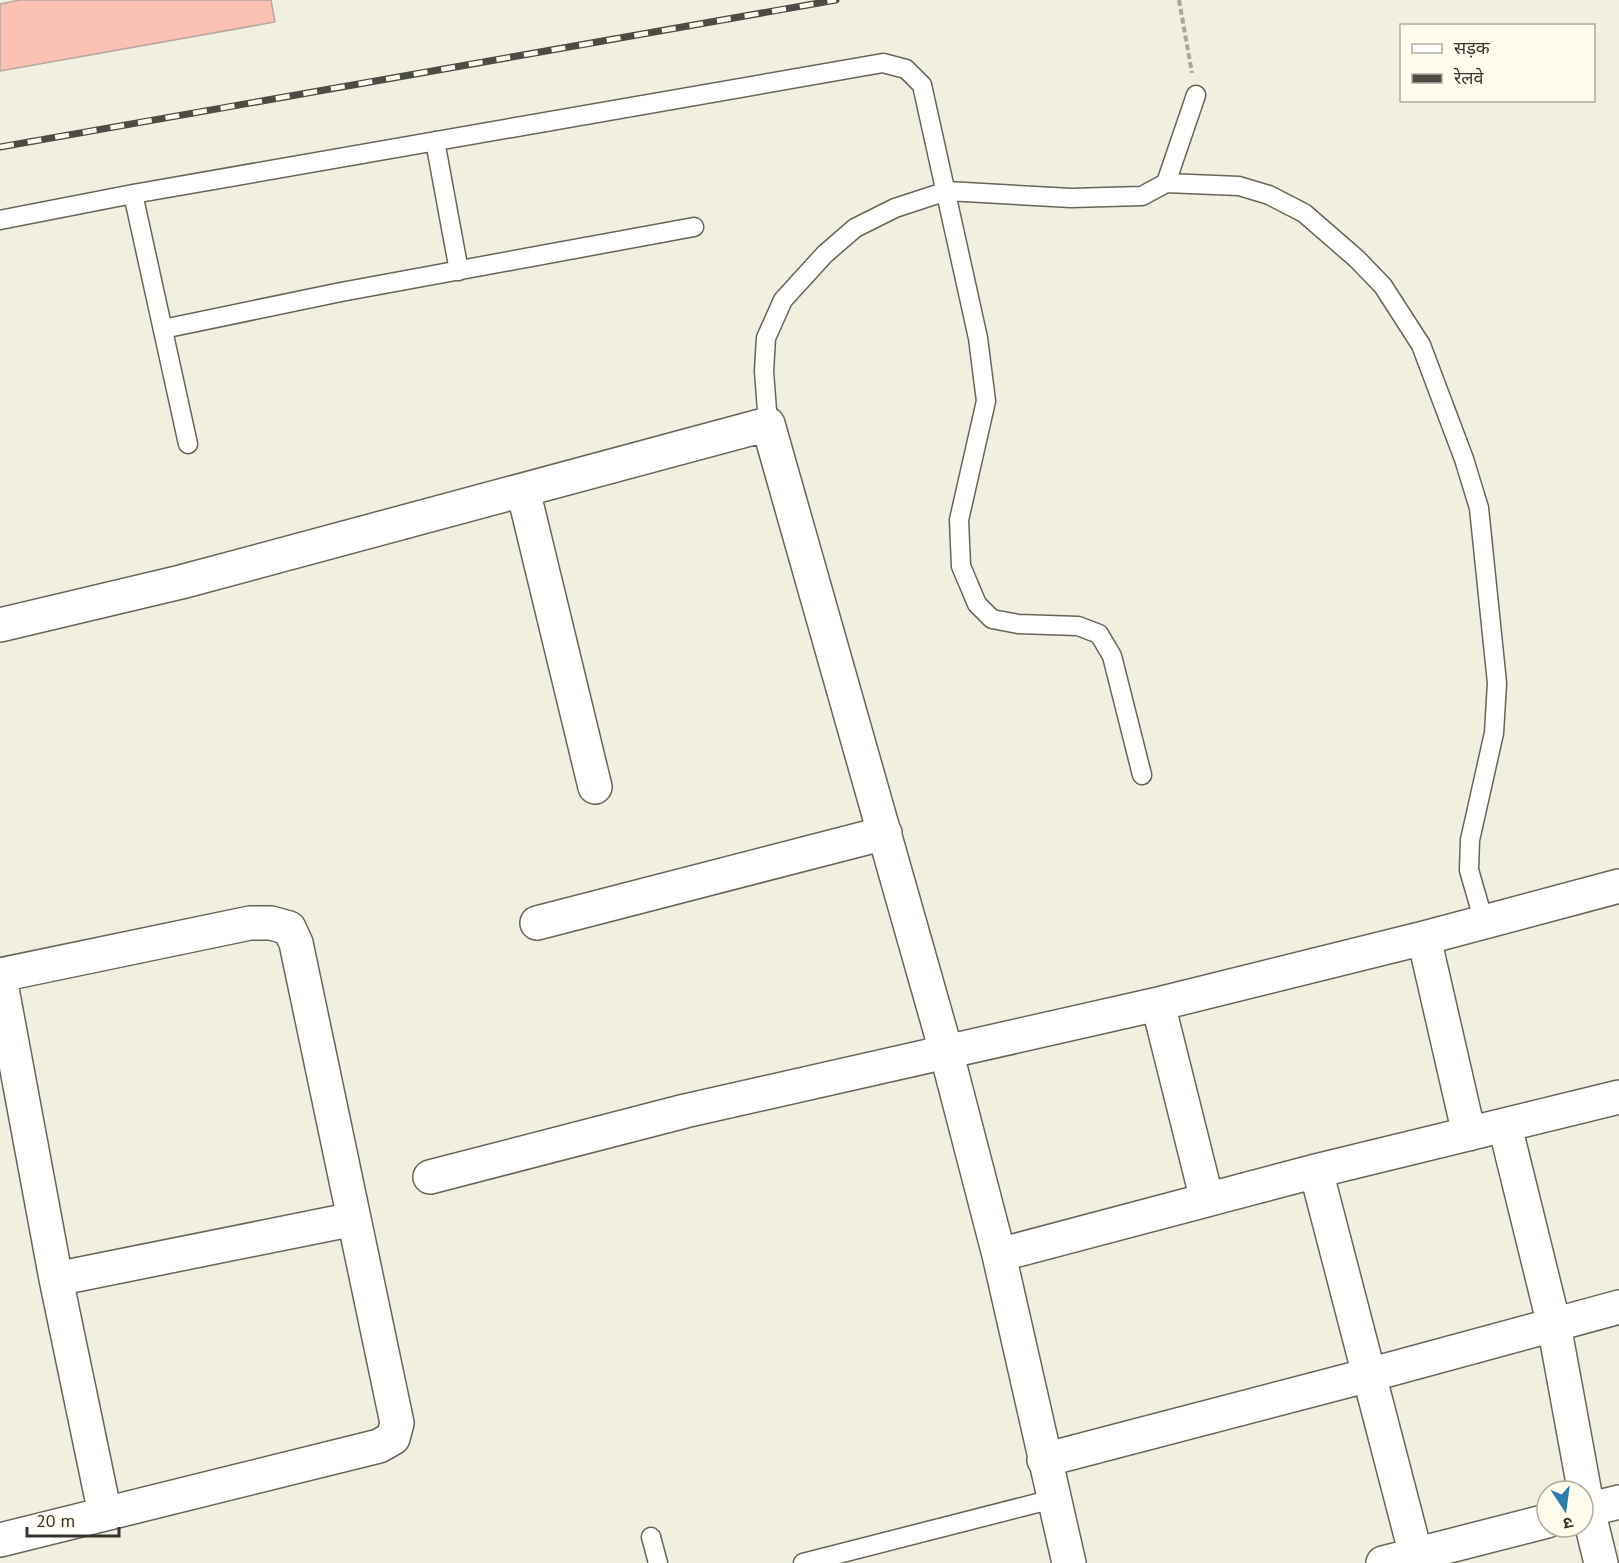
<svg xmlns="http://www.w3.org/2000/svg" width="1619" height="1563" font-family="'PT Sans','Noto Sans Devanagari',sans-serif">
<rect width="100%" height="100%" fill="#f1efe0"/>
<path fill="#fbc2b3" stroke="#b6a6a1" stroke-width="1.5" d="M 20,0 L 271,0 L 275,22 L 0,71 L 0,4 Z"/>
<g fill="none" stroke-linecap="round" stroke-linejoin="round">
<g stroke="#676558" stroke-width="21">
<path id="service" d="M 435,141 L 459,271
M 1166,183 L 1239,186 L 1269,195 L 1304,213 L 1357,259 L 1383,286 L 1421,345 L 1464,459 L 1479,508 L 1497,683 L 1494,733 L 1470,840 L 1469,870 L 1484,922
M 133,194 L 188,444
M 0,220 L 133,194 L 883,63 L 906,69 L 922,85 L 978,338 L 986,401 L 959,520 L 961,566 L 977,604 L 992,619 L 1018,624 L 1078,626 L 1099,634 L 1112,656 L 1142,775
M 163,329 L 341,292 L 694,227
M 768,424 L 764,371 L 766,338 L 783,300 L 825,254 L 855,228 L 895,208 L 947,191 L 1071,198 L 1142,196 L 1166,183 L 1196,95
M 651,1537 L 658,1563
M 803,1563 L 1053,1499"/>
</g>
<g stroke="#676558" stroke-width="36">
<path id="minor" d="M 523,490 L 595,787
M 0,625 L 181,582 L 768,424 L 946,1051 L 999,1255 L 1069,1563
M 537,923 L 885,833
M 1424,938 L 1469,1134
M 0,975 L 250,923 L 271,923 L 289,928 L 296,943 L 397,1423 L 393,1438 L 379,1446 L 0,1540
M 0,978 L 56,1279 L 105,1514
M 1158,1004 L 1207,1200
M 1505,1126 L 1554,1325 L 1588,1510 L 1601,1563
M 1316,1171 L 1418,1563
M 430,1177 L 685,1111 L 1158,1004 L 1424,938 L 1619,886
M 999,1255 L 1316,1171 L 1619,1097
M 56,1279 L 354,1219
M 1044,1460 L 1369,1375 L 1619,1307
M 1583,1511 L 1619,1502
M 1383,1563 L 1547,1521"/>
</g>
<path stroke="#a9a79b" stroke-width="4" stroke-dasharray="6 3" stroke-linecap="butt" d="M 1179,0 L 1192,73"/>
<use href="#service" stroke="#fff" stroke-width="18"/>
<use href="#minor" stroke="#fff" stroke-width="33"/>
<g stroke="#4c4b44" stroke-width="7">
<path id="rail" d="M 0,147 L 836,0"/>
</g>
<use href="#rail" stroke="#fffced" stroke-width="4.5" stroke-dasharray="14" stroke-linecap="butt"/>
</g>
<rect x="1400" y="24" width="195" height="78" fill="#fffced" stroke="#aeaca1" stroke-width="1.5"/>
<rect x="1412" y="44" width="30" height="9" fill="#ffffff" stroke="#aeaca1" stroke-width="1.5"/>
<text x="1454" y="54" font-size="18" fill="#35342e">सड़क</text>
<rect x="1412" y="74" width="30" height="9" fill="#4c4b44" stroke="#aeaca1" stroke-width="1.5"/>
<text x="1454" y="84" font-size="18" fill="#35342e">रेलवे</text>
<g transform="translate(1565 1509) rotate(167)"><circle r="28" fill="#fffced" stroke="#aeaca1" stroke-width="1.5"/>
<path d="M0-4.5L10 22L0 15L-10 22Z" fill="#2a7cad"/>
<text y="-9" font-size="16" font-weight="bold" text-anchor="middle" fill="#35342e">उ</text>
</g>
<path d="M27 1527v9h92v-9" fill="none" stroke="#35342e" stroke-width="3"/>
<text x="36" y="1527" font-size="18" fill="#35342e" stroke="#fffced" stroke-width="4.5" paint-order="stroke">20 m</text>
</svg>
